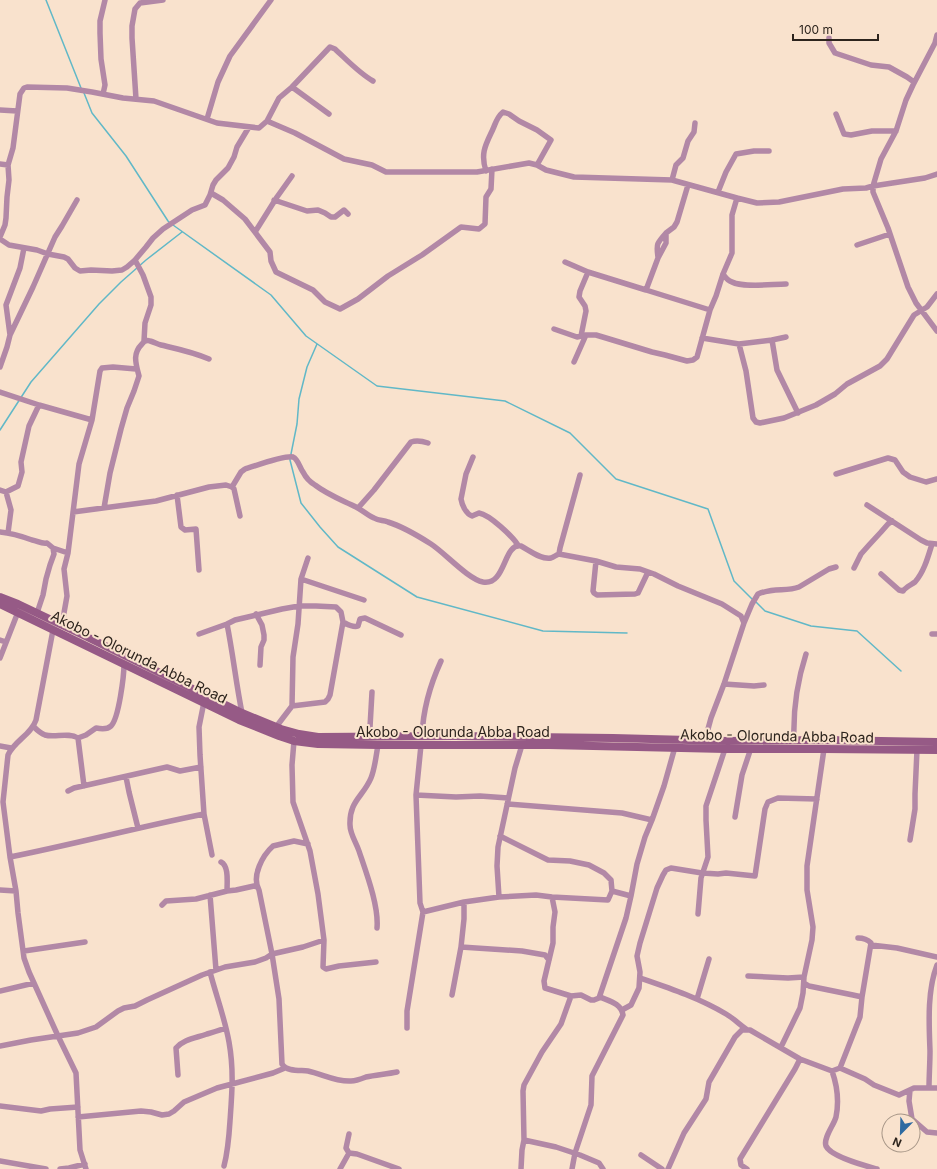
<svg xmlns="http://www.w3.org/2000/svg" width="937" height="1169" font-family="Inter,sans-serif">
<rect width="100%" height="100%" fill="#f9e2cd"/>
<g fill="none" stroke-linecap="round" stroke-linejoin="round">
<path stroke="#61b8c7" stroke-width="1.5" d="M 46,0 L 81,88
M 84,93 L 92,113 L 126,156 L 168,221 L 170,223
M 173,225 L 271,295 L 306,336 L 377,386 L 505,401 L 570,433 L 616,479 L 708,509 L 734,581 L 752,599
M 0,430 L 31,382 L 99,304 L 121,282 L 146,260 L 182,232
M 291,454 L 297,424 L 299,399 L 307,367 L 317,344
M 290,458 L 290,460 L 301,503 L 320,527 L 338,547 L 417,597 L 543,631 L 627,633
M 755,601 L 765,611 L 811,626 L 857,631 L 901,671"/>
<path stroke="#b288a6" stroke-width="5.5" d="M 937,35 L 935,43 L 913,85 L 906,100 L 896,131 L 881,159 L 873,186 L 873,192 L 888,228 L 908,287 L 916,303 L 937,331
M 829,38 L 829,43 L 835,53 L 871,65 L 889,67 L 907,77 L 914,82
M 292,87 L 329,114
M 103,94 L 105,85 L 101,59 L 100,33 L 100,21 L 105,0
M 136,99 L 132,38 L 132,26 L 135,9 L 140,3 L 163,0
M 0,110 L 17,111
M 836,114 L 844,134 L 851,135 L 872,131 L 896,131
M 207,119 L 218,82 L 230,56 L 271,0
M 267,121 L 295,133 L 344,159 L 372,165 L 386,172 L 477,172 L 529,163 L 537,165 L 546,170 L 574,177 L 672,180 L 737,198 L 757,203 L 779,202 L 843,189 L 866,188 L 873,186 L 925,178 L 937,174
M 0,164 L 8,165
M 486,171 C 480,153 486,144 493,129 C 496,122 497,117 503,112 L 509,114 L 519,121 L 537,130 L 551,140 L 537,165
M 672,180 L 676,165 L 683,158 L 688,141 L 694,132 L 695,123
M 688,185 L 677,222 L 674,227 L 666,233 L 666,243 L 658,258 L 646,290 L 710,310
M 718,192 L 726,172 L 736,154 L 754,151 L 769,151
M 211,193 L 223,200 L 245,219 L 270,252 L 271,261 L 276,272 L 313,290 L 325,302 L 340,309 L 358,299 L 388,276 L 422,255 L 461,227 L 479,229 L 485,224 L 486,197 L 491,189 L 492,169
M 274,200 L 307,211 L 318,210 L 325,213 L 331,217 L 335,217 L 344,210 L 348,214
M 255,232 L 277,197 L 292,176
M 0,237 L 5,225 L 6,218 L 7,197 L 9,180 L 8,165 L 13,148 L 20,94 L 24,88 L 27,87 L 67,88 L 92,92 L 123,98 L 154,101 L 217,123 L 259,128 L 267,121 L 279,98 L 292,87 L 330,47 L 335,49 C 347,60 359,73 373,81
M 0,239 L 9,245 L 37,250 L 48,254 L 64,257 L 68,259 L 75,268 L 80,271 L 91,270 L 112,271 L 122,270 L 127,267 L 135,260 L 146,247 L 153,238 L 163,229 L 192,210 L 205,205 L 210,195 L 213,185 L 216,180 L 228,168 L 234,157 L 237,147 L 249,127
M 857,245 L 890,234
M 658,257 C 656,244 657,243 666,233
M 135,260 L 143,275 L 151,297 L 151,305 L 145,323 L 144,341
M 565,262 L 588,272 L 646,290
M 723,274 C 725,277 728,281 732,282 C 743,288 773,284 786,284
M 554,329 L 577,337 L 586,335 L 596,335 L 606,338 L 652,352 L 665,355 L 687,361 L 693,360 L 697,357 L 710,310 L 716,296 L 723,274 L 732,253 L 732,215 L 737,198
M 10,335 L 6,305 L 20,268 L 24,248
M 581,336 L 586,311 L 585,306 L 579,297 L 580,291 L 588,272
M 786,337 L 772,340 L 777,370 L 798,413
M 702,338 L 739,344 L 772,340
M 739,344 L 746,371 L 753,418 L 756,422 L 760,423 L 784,418 L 816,405 L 835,394 L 847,384 L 880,366 L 887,359 L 914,315 L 927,307 L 937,294
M 574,362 L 586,335
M 0,367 L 7,347 L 10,335 L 33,287 L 55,237 L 62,226 L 77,200
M 0,392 L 39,405 L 92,420
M 473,457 L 466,474 L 461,499 C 462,505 466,514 472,516 L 479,513 C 490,515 512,536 518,545
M 836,474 L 888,458 L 895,460 L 903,472 L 910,477 L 926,482 L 937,479
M 232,487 L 241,472 L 245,469 C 254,466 286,455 293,457 C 298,459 300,468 303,472 C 306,478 310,482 315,485 C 328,495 342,500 356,507 C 362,510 367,515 374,518 C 379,521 383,520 388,522 C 401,526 420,537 431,544 C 445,553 468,579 483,582 C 506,586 503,543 521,546 C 529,550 541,560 551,558 C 554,557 556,555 559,554 L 596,561 L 616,567 L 640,569 L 654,574 L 678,586 L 722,604 L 741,616 L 744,623 L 724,684 L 711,718 L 705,740
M 0,490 L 6,492 L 18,486 L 22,472 L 21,462 L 29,426 L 39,405
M 6,492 L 11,510 L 8,533
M 177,495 L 181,527 L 185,530 L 196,529 L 199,570
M 867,505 L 921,540 L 927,543 L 937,544
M 104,508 L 110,473 L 121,429 L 127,408 L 134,391 L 139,376 C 136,364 132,354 142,344 C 144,341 147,340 150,341 C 154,342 157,344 161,345 C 178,349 193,352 209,359
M 358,508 L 374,490 L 411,442 C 417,440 422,441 428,443
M 73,512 L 156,501 L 209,487 L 226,485 L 232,487 L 234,489 L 240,516
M 0,532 C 11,533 21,536 32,540 C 38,541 41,544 47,543 L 53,548 L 54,554 L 50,565 L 46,579 L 43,595 L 37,613
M 53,548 L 68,553
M 559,554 L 560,548 L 580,475
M 596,561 L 593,591 L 594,593 L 597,595 L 635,594 L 638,593 L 648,572
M 854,568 L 861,554 L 869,545 L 881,532 L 888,524 L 892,521
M 881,574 L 899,590 L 903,591 C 906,587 911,585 915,582 C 924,572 928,557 932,544
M 301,579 L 364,600
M 256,614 L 262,625 L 264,635 L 264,640 L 261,647 L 260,665
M 744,623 L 752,604 L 758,594 C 774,587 786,592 799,587 L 829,569 L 836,567
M 62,624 L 67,596 L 64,569 L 68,553 L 79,464 L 92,420 L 100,371 L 102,368 L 113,367 L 136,369
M 227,624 C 233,654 236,683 242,713
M 53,630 L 36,720 C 31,735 14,741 8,755 L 3,802 L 10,857 L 16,891 L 18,913 L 24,958 L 29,972 L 58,1036 L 76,1073 L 80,1150 L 86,1169
M 199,634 L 227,624 L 235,620 L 282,609 L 299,606 L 316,606 L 336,607 L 341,612 L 343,622 C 347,624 353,628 358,626 L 360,619 L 365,618 L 401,635
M 932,634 L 937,634
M 0,640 L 6,642
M 0,658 L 18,612
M 724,684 L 754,686 L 764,685
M 204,702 L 199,727 L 200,755 L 204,814 L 212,855
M 292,706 L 325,702 L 328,699 L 330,695 L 343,622
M 34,727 C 37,730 40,733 45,735 C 55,738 68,732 78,738 L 86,735 L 96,728 C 101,729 107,730 111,726 C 119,718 124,675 124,664
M 276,727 L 292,706 L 293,657 L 298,624 L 301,579 L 308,558
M 371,736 L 370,727 L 372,692
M 422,736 C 423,710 430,685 441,661
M 78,738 L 84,786
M 794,740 C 793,711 797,682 806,654
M 294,741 L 292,765 L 293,802 L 310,851 L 318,894 L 324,940 L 323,967 L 326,969 L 339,966 L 376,962
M 0,746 L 11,748
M 126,777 L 129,792 L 138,828
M 68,791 L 74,788 L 167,767 L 180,771 L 201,767
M 416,795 L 456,797 L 480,796 L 508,798
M 507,804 L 622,813 L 652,820
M 735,817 L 742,775 L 751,748
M 910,840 L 915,809 L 915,794 L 917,750
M 308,844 L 294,841 L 273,846 C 263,855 251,876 259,890 L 272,954 L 279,999 L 282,1064 C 287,1072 300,1070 308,1071 C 322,1074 336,1082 351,1081 C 356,1081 361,1079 366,1077 C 376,1075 387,1074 397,1072
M 10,857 C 75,844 139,827 204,814
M 221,862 C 229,866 227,882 227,891
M 0,890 L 16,891
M 612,891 L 631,896
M 210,895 L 216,970
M 499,897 L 497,866 L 498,847 L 515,768 L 522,745
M 552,897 L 555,912 L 553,927 L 553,943 L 544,981 L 545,988 L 571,996 L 581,995 L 591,1000 L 594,1000 L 599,998 L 626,918 L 631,896 L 637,864 L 645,837 L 652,820 L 664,786 L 675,747
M 162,905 L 166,901 L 196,899 L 227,891 L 236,890 L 254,886 L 257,887
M 423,912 L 464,902 L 499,897 L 536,895 L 552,897 L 608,900 L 612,891 L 611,880 L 604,873 L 589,865 L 570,861 L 548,860 L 500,836
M 698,914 L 701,878 L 708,857 L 706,820 L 706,806 L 725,749
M 377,928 C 379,906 366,872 359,851 C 356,842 350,834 350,825 C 349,801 363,797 371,778 C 375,768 376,756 378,745
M 871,945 L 897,948 L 937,957
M 461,947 L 522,951 L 545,955 L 549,960
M 24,951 L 85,942
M 210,972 C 216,995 225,1019 229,1042 C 234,1070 232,1093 230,1121 C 229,1137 228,1151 224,1166
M 748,976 L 788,978 L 804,977
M 640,978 C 669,988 699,998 726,1014 C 733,1018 739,1024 746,1029
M 804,983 L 809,986 L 853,995 L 862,997
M 0,991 L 34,983
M 452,995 L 461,947 L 464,919 L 464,902
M 697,999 L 709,959
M 622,1010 L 631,1005 L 639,988 L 640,972 L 637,956 L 640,943 L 657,888 L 663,875 L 666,870 L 671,868 L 702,873 L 718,874 L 726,873 L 755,876 L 765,809 L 768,802 L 778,798 L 817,799
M 407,1028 L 407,1011 L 423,912 L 420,903 L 416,795 L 421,745
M 0,1046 L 31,1040 L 78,1033 L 96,1027 L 118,1011 L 124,1008 L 135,1006 L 147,1000 L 202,975 L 225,967 L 255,962 L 266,958 L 272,954 L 303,947 L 324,940
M 781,1047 L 800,1008 L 803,993 L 804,977 L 812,940 L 813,927 L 807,890 L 807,866 L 824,749
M 840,1068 L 860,1017 L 862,997 L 871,943 C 867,939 863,938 858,938
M 832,1071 C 837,1085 839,1102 836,1117 C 834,1125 823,1138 826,1146 C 831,1157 866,1166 877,1169
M 178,1075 L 176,1048 C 184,1039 196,1038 207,1034 C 214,1032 220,1030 226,1028
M 929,1088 C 929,1076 930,1063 930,1051 C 929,1024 927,991 937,965
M 910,1090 L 909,1101 L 912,1119 L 927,1132 L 937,1133
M 0,1106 L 41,1111 L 50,1109 L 78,1107
M 78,1117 L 141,1111 L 151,1112 L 162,1115 L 169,1114 L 174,1111 L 184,1102 L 217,1088 L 273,1073 L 285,1068
M 349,1134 L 346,1148 L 349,1153 L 357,1154 L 399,1169
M 524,1140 L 556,1147 L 580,1155 L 599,1163 L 603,1169
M 641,1155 L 662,1169
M 0,1161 L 46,1169
M 60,1169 L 69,1168 L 85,1164
M 340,1169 L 349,1153
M 521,1169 L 522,1150 L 524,1140 L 523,1091 L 524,1085 L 542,1052 L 561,1024 L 571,996
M 572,1169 L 575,1153 L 591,1105 L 592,1076 L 623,1015 C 621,1003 609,1001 600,997
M 668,1169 L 684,1133 L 706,1099 L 709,1082 L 735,1037 L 742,1030 L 750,1030 L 800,1059 L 832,1071 L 840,1068 L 865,1079 L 874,1085 L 899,1095 L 914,1088 L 937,1088
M 747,1169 L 741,1165 L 740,1159 L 795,1069 L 800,1059"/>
<path stroke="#965a86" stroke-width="8" d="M 0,597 L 18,604 L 81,634 L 242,713 L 281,729 L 299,734 L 318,737 L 455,736 L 613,738 L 727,741 L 825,740 L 937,742
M 0,604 L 239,720 L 279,736 L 294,741 L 318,744 L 378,745 L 549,745 L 725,749 L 824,749 L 937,750"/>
</g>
<g text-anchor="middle" stroke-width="4" stroke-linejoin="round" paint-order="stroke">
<g font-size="14" fill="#2d241d" stroke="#f9e2cd">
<text transform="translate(139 657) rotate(26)" y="5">Akobo - Olorunda Abba Road</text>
<text x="453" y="737">Akobo - Olorunda Abba Road</text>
<text transform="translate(777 736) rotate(1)" y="5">Akobo - Olorunda Abba Road</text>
</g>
</g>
<g transform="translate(901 1133) rotate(203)"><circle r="19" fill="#f9e2cd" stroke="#a79687"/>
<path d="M0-3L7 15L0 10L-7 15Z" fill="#2d6aa1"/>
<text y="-6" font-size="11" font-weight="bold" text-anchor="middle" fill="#2d241d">N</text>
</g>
<path d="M793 34v6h85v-6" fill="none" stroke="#2d241d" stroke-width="2"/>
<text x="799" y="34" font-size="12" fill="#2d241d" stroke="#f9e2cd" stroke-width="3" paint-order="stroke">100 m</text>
</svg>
